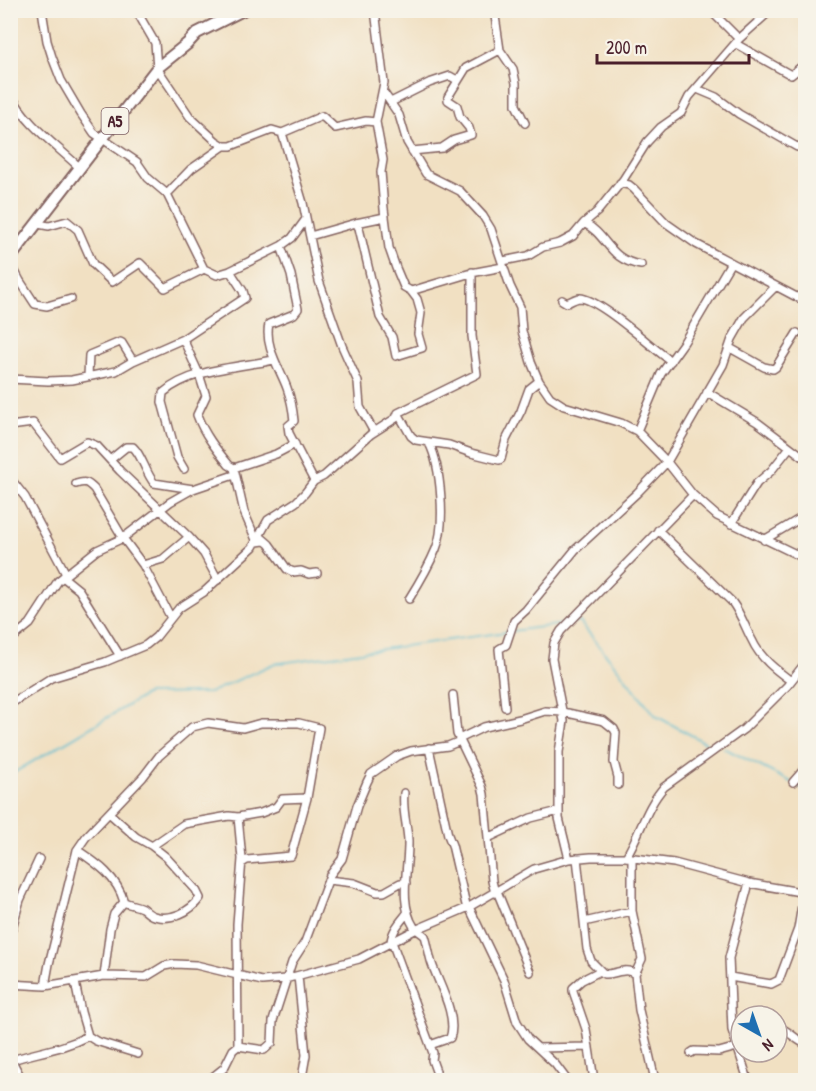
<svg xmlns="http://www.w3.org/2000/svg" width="816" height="1091" font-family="'Patrick Hand',sans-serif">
<rect width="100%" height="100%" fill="#f7f3e8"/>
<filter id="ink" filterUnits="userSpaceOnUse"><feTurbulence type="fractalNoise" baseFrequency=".0167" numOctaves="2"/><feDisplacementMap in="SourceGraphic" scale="12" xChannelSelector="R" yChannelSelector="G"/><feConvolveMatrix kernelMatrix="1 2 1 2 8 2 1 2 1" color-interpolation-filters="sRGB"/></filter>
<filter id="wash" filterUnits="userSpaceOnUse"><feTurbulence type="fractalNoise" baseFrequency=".008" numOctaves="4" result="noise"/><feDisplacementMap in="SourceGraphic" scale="24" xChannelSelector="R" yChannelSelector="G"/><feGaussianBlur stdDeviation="1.35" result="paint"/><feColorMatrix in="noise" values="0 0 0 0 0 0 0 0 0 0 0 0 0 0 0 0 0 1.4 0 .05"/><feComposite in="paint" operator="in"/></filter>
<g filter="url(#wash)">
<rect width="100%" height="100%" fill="#f1e0c2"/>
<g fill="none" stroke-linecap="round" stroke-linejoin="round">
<path stroke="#54bbd1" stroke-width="1.5" d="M 572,623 L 580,622 L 656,716 L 713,747
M 512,631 L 564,624
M 724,748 L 791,782
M 10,775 L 147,694 L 209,693 L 273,664 L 507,632
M 796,785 L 806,790"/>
</g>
</g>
<g filter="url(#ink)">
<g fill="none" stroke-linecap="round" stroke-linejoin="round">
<g stroke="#846360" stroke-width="10">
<path id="minor" d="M 42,10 L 47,41 L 52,57 L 61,80 L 81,114 L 94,133 L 137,162 L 148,178 L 167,194 L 204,269 L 217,275 L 230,271 L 281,246 L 291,275 L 298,309 L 294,314 L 269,324 C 264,346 280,369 287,388 C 291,399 293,410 294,421 L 288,426 L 289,433 L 314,481
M 136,10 L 155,43 L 157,68 L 190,117 L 216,141 L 224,146 L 231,146 L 272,130 L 282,133 L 322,116 L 335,128 L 366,121 L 376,122
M 375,10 L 384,83 L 376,122 L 383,160 L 381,172 L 384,209 L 389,248 L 396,268 L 404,287 L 411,291 L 471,273 L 503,267
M 498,10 L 495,16 L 500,50
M 710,10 L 739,39
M 736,44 L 791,75 L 806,63
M 697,89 L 716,97 L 739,114 L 797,147 L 804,145 L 806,141
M 10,93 C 25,124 56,145 80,168
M 384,93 L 399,115 L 407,142 L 426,174 L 460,191 L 483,216 L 491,229 L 510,286 L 520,307 L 522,331 L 531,362 L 539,381 L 550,397 L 564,406 L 621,423 L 637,431 L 667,462 L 693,495 L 717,516 L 806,559
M 391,102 L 429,83 L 450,76 L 457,80
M 282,133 L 303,203 L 319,281 L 342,346 L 358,382 L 360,407 L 374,432
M 412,151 L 442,148 L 454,140 L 471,135 L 469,128 L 460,117 L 457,106 L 448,100 L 448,97 L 466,68 L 500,50 L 513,69 L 516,83 L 516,105 L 525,123
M 620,183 L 629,185 L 634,189 L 666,223 L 696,244 L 806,302
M 167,194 L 191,169 L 224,146
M 356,223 L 359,228 L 380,317 L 392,337 L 396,356 L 422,348 L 418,334 L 421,313 L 417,299 L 411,291
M 584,223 C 608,235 608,260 641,265
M 38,224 L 49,226 L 67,221 L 78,230 L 93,264 L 112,282 L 140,263 L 165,288 L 204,269
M 310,236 L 356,223 L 385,217
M 281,246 L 292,238 L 306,219
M 503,261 L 528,256 L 543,247 L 560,243 L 573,236 L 584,223 L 597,212 L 623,180 L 647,142 L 661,127 L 681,113 L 689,97 L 739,39 L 771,10
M 10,262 L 20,281 L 35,304 L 47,306 L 71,299
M 562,300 L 567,303 C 571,301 576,298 580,298 C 600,299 652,348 671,361
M 183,339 L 199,374 L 206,396 L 197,415 C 204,434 216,449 229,465 L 234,468 L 244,512 L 257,542 L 264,541
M 730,348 L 764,367 L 773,369 L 776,367 L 797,333
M 88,376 L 89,355 L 120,342 L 122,343 L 133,361
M 10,379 L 48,381 L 72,380 L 116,371 L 133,361 L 183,339 L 245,298 L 243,291 L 230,271
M 707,392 L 757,422 L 806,459
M 398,413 L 411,436 L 416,440 L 449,445 L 471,453 L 499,460 L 501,459 L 506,440 L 521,411 L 529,389 L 539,381
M 10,426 L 33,423 L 60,458 L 87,442 L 97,446 L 120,471 L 189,537 L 204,554 L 218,580
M 637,431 L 661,374 L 684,342 L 730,264
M 110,460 L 126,447 L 133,447 C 142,455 145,472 154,483 L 193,489
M 234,468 L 276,454 L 295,444
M 184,469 L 177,457 L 162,402 L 163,393 C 190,369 240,367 274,360
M 10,478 L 25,497 L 66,574
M 76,484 C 85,481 87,482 94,489 L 123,538 L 143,565 L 171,618
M 731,524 L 757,483 L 771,471 L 790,447
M 658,530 L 732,602 C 741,614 745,627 752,640 C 760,658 776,670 791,681
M 262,538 L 269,544 L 287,569 L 293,572 L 301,571 L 309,574 L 317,573
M 764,540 L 806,515
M 143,565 L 163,559 L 189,537
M 63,577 L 79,590 L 120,656
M 409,599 C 419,583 429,566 436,549 C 446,525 441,466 429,443
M 10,640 L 30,624 L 58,581 L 97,550 L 123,538 L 170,502 L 193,489 L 234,475
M 453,695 L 457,734 L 482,786 L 484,794 L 492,881 L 495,893
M 10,704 L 51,678 L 105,662 L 146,645 L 156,637 L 179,608 L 204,592 L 253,547 L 268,520 L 296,502 L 305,493 L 314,481 L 324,476 L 371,434 L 396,418 L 398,413 L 477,374 L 472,336 L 472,272
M 505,707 L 499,649 L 506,645 L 514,621 L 526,610 L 575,550 L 637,493 L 667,462 L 723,365 L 732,339 L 744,318 L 775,287
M 459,739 L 484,727 L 520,719 L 545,711 L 563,712 L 604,721 L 614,729 L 616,733 L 614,762 L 618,777 L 618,785
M 429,748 L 448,835 L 452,845 L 466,905 L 469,907 L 504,980 L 517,1022 L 528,1039 L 555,1064 L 567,1080
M 793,782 L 806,767
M 404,793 C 402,809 407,824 408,840 C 409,867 398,902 414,927 C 417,931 421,932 425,936 C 428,945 429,955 432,964 C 439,984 458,1017 450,1038 L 430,1045
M 488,838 L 531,818 L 559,811
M 152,846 L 184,824 L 229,816 L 238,817 L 261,813 L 276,807 L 282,799 L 307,798
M 77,850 C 98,864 117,877 124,902 C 130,905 136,905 142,908 C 146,911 149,915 154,916 C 171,921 190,912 200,898 L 196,890 L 166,857 L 152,846 L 136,837 L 109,813
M 626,857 C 640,834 646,807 664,787 L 744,729 L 787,686 L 806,662
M 577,858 L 587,949 L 591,961 L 604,974 C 615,975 625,966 635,974 L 639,1010 L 655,1080
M 632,858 L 632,911 L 641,954 L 642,959 L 635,974
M 569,859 L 559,818 L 559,752 L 564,721 L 552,659 L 554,643 L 561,631 L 693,495
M 328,880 L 354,883 L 377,892 L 384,892 L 400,883 L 406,883
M 497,891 L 530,972
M 584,922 L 632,911
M 10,935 L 20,900 L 39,859
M 391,942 C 392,930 401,921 408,912
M 392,942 L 433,1053 L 432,1060 L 436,1071
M 104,976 L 110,929 L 114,914 L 124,902
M 298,976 L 306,1055 L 303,1072 L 304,1080
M 730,977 L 771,984 L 779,980 L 798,929 L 804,893
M 75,982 L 81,1012 L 88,1036 L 96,1041 L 138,1054
M 10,984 L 45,986 L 104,976 L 146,977 L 164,966 L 175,964 L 196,965 L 262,981 L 285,979 L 359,959 L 415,930 L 469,907 L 534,869 L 569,859 L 591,857 L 626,857 L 674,863 L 749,883 L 806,893
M 45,986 L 49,964 L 77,850 L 86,837 L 143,777 L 159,756 L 192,727 L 208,723 L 243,728 L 261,723 L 299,723 L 319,728 L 307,798 L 291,856 L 247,860 L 242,863
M 777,1027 C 788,1029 795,1040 806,1044
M 238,1046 L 264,1050 L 272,1043 L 273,1021 L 292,962 L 305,942 L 330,875 L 342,859 L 357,806 L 367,782 L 371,774 L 397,756 L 411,751 L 448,746 L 460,741
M 538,1048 L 589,1047
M 691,1053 L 694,1051 L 719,1052 L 737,1047
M 12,1060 C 37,1052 63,1049 88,1036
M 209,1080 L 224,1068 L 233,1050 L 238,1046 L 237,924 L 242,859 L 238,817
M 594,1080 L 586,1029 L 573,991 L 573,988 L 582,980 L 600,971
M 748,1080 L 732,1030 L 729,958 L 749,883"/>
</g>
<g stroke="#846360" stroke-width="12">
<path id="major" d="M 10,1059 L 21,1080"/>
</g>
<g stroke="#846360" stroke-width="14">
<path id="highway" d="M 10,258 L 157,68 L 187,44 L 197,33 L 243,10"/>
</g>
<use href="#minor" stroke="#fff" stroke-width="7"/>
<use href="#major" stroke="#fff" stroke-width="9"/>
<use href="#highway" stroke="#fff" stroke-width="10"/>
</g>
</g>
<g text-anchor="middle" stroke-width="5" stroke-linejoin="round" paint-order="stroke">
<rect fill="#f7f3e8" stroke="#7e5f64" stroke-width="1.5" x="101.5" y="108" width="27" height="26" rx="4.5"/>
<g font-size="16" font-weight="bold" fill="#4a1f2b">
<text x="115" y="127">A5</text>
</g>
</g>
<rect width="816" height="1091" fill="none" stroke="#f7f3e8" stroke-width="36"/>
<g transform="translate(759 1034) rotate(140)"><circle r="28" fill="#f7f3e8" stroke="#b29e9c" stroke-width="1.5"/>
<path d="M0-4.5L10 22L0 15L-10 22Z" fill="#1f6fb2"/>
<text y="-9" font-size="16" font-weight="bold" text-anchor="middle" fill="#4a1f2b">N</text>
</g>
<path d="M597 54v9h152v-9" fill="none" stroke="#4a1f2b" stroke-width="3"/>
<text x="606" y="54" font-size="18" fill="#4a1f2b" stroke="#f7f3e8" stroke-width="4.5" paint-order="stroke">200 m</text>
</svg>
